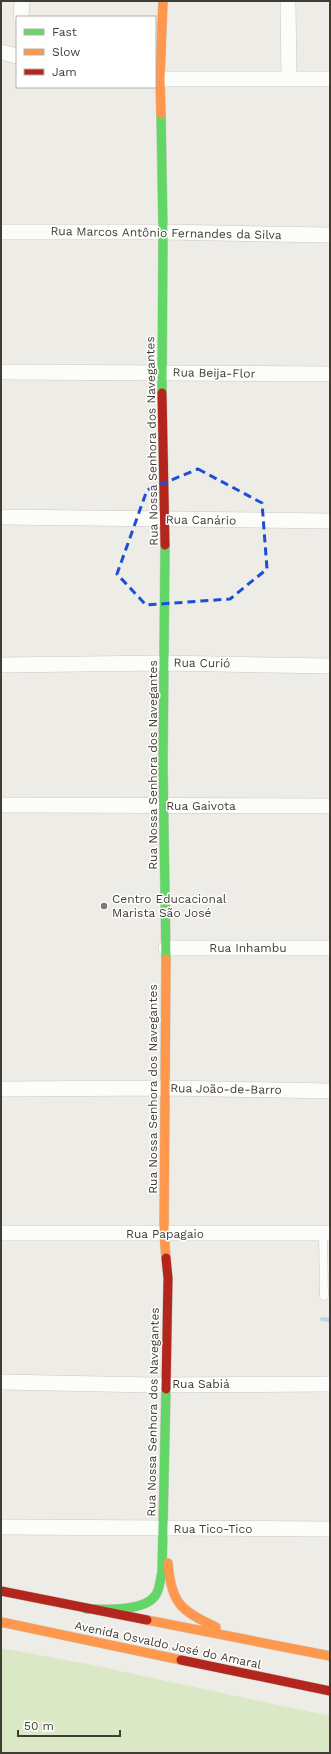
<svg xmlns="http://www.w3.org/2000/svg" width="331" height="1754" font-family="'Work Sans',sans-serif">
<rect width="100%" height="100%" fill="#eeece6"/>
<path fill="#dae8c6" d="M 1,1648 L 92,1665 L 330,1716 L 330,1753 L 1,1753 Z"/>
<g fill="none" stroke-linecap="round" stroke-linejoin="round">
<path stroke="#b7d5eb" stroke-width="4" d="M 322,1319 L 330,1320"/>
<g stroke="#cac8c2" stroke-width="9">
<path id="lane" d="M 323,1233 L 324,1296"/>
</g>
<g stroke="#cac8c2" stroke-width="16">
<path id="street" d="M 288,1 L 289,79
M 21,17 L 22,1
M 1,52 L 17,56
M 155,79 L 330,79
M 1,232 L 163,232 L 330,235
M 1,372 L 330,374
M 1,517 L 330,521
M 1,665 L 164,663 L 330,666
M 1,805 L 330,806
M 166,948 L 330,948
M 1,1089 L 165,1088 L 330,1091
M 1,1233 L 330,1233
M 1,1382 L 152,1385 L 330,1384
M 1,1527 L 330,1529"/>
</g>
<g stroke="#ccc9bd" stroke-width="10">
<path id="fast" d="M 161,114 L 163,232 L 162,393
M 165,545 L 163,766 L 166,959
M 86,1609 C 105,1609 143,1612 155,1596 C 160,1590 160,1580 162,1572 L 166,1389"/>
</g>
<g stroke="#ccc9bd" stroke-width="10">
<path id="slow" d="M 161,114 L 160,79 L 163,1
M 166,959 L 164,1234 L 166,1258
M 168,1563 C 171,1602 180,1611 216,1627
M 147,1620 L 330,1656
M 1,1622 L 181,1660"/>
</g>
<g stroke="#ccc9bd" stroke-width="10">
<path id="jam" d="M 162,393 L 165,545
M 166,1389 L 168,1278 L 166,1258
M 1,1591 L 147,1620
M 181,1660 L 330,1691"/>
</g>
<use href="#lane" stroke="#fcfcfb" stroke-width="8"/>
<use href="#street" stroke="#fcfcfb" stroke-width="15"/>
<use href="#fast" stroke="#63d668" stroke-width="9"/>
<use href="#slow" stroke="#ff974d" stroke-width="9"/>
<use href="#jam" stroke="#b3261e" stroke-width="9"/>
</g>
<path fill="none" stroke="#1d4ed8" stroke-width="3" stroke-dasharray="8 5" stroke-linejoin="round" d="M 198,469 L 262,503 L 267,569 L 230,599 L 146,605 L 117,574 L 147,490 Z"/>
<circle fill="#7e7a72" stroke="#fff" stroke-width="1.5" cx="104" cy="906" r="4"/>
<g text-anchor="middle" stroke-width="3" stroke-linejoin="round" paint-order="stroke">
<g font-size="12" fill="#423d33" stroke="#fff">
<text transform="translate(166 233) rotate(1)" y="4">Rua Marcos Antônio Fernandes da Silva</text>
<text transform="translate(214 373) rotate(1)" y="4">Rua Beija-Flor</text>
<text transform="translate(152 441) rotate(-91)" y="4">Rua Nossa Senhora dos Navegantes</text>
<text transform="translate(201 520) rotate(1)" y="4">Rua Canário</text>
<text transform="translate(202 663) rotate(1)" y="4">Rua Curió</text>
<text transform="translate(153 765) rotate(-90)" y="4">Rua Nossa Senhora dos Navegantes</text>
<text x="201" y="810">Rua Gaivota</text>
<text x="248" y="952">Rua Inhambu</text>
<text transform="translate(153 1089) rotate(-90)" y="4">Rua Nossa Senhora dos Navegantes</text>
<text transform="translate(226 1089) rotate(1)" y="4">Rua João-de-Barro</text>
<text x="165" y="1238">Rua Papagaio</text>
<text x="201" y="1388">Rua Sabiá</text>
<text transform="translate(153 1412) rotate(-89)" y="4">Rua Nossa Senhora dos Navegantes</text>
<text x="213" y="1533">Rua Tico-Tico</text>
<text transform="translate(168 1645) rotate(12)" y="4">Avenida Osvaldo José do Amaral</text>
</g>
<g font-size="12" fill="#423d33" stroke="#fff" text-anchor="start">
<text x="112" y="903">Centro Educacional<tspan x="112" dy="14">Marista São José</tspan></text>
</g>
</g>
<rect width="331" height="1754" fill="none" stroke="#423d33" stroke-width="4"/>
<rect x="16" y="16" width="140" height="72" fill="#ffffff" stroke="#b3b1ad"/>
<rect x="24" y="29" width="20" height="6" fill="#63d668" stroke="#b3b1ad"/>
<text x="52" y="36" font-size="12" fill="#423d33">Fast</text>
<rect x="24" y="49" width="20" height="6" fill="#ff974d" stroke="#b3b1ad"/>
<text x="52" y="56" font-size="12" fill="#423d33">Slow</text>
<rect x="24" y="69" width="20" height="6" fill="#b3261e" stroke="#b3b1ad"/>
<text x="52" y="76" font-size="12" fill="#423d33">Jam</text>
<path d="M18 1730v6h102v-6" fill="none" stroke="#423d33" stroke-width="2"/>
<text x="24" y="1730" font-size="12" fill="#423d33" stroke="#ffffff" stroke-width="3" paint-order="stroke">50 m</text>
</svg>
